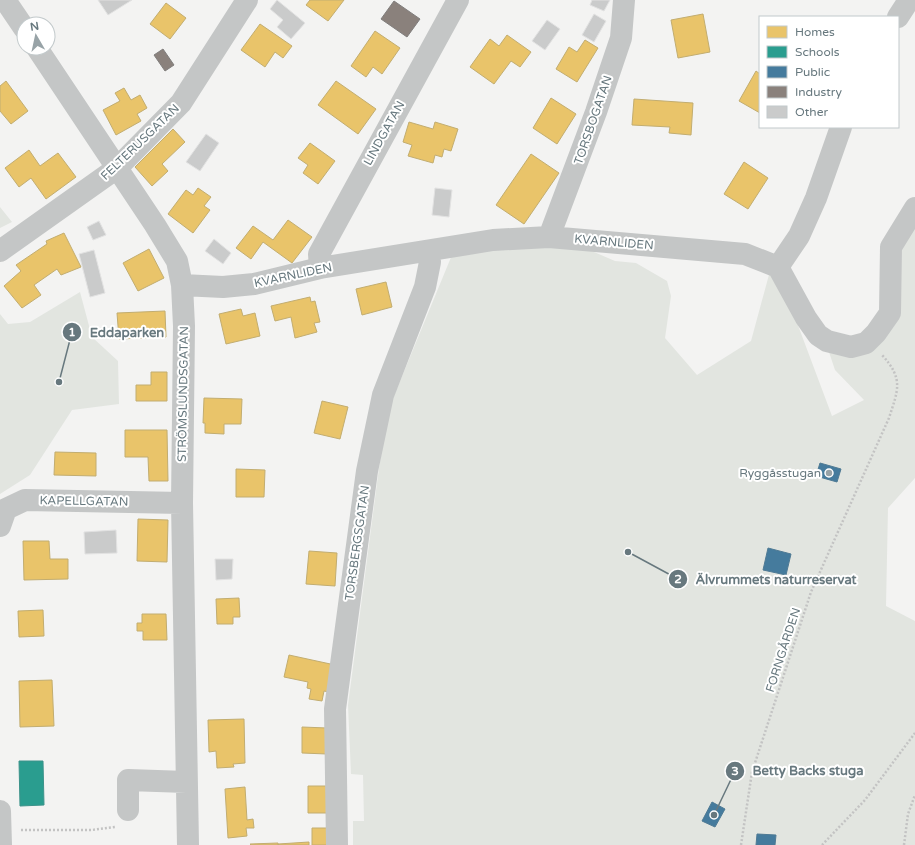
<svg xmlns="http://www.w3.org/2000/svg" width="915" height="845" font-family="'Varela Round',sans-serif">
<rect width="100%" height="100%" fill="#f3f3f2"/>
<path fill="#e2e5e0" d="M 0,207 L 12,222 L 0,228 Z
M 912,228 L 915,229 L 915,478 L 888,508 L 886,606 L 915,621 L 915,845 L 353,845 L 353,821 L 364,821 L 363,775 L 351,774 L 348,705 L 379,468 L 389,408 L 454,250 L 508,244 L 587,249 L 615,261 L 636,263 L 667,281 L 671,296 L 665,338 L 697,375 L 751,341 L 770,271 L 790,304 L 832,416 L 864,400 L 835,370 L 827,346 L 871,346 L 903,246 Z
M 80,292 L 92,337 L 118,361 L 119,404 L 72,410 L 30,475 L 0,494 L 0,314 L 8,324 L 30,322 Z"/>
<path fill="#e9c46a" stroke="#c2ad70" d="M 310,0 L 344,0 L 328,21 L 306,5 Z
M 166,3 L 186,18 L 170,39 L 150,24 Z
M 703,14 L 710,52 L 678,58 L 671,20 Z
M 260,24 L 292,46 L 283,58 L 275,52 L 265,67 L 241,50 Z
M 375,31 L 400,48 L 382,74 L 373,67 L 366,77 L 351,66 Z
M 507,35 L 531,52 L 520,67 L 511,61 L 494,84 L 470,67 L 490,39 L 499,46 Z
M 585,40 L 598,48 L 577,82 L 556,69 L 569,47 L 577,52 Z
M 756,71 L 760,74 L 760,113 L 739,101 Z
M 6,81 L 28,111 L 11,124 L 0,111 L 0,86 Z
M 336,81 L 376,109 L 358,134 L 318,105 Z
M 124,88 L 131,100 L 140,95 L 147,108 L 137,114 L 141,121 L 116,135 L 103,110 L 120,101 L 115,93 Z
M 551,98 L 576,114 L 557,144 L 533,128 Z
M 634,99 L 693,103 L 691,135 L 669,133 L 670,127 L 632,125 Z
M 409,122 L 433,129 L 435,122 L 458,129 L 451,151 L 444,149 L 442,157 L 435,155 L 433,163 L 408,156 L 412,145 L 403,142 Z
M 173,129 L 185,142 L 162,164 L 168,171 L 152,186 L 135,167 Z
M 310,143 L 335,161 L 318,184 L 303,173 L 308,165 L 298,158 Z
M 29,150 L 40,166 L 58,153 L 76,177 L 46,199 L 31,178 L 19,187 L 5,168 Z
M 531,154 L 559,173 L 524,224 L 496,205 Z
M 744,162 L 768,178 L 748,209 L 724,194 Z
M 198,188 L 211,197 L 204,206 L 210,210 L 193,233 L 168,214 L 186,190 L 193,195 Z
M 288,220 L 312,237 L 292,263 L 263,242 L 251,259 L 236,248 L 253,226 L 273,240 Z
M 64,233 L 81,267 L 61,275 L 57,269 L 34,285 L 41,295 L 22,308 L 4,286 L 21,271 L 16,265 L 47,244 L 46,241 Z
M 149,249 L 164,278 L 138,291 L 123,263 Z
M 386,282 L 392,307 L 362,315 L 356,289 Z
M 310,297 L 311,302 L 315,301 L 320,322 L 314,323 L 317,332 L 295,338 L 291,317 L 275,321 L 271,306 Z
M 241,309 L 243,316 L 255,313 L 260,336 L 226,344 L 219,314 Z
M 165,311 L 166,337 L 119,339 L 117,313 Z
M 151,372 L 167,372 L 167,401 L 136,401 L 136,385 L 151,385 Z
M 204,398 L 242,399 L 241,424 L 224,424 L 224,434 L 205,433 L 205,423 L 203,423 Z
M 322,401 L 348,407 L 340,439 L 314,433 Z
M 125,430 L 167,430 L 168,481 L 149,481 L 148,457 L 125,457 Z
M 55,452 L 96,453 L 96,476 L 54,475 Z
M 236,469 L 265,470 L 264,497 L 236,497 Z
M 138,519 L 168,520 L 167,562 L 137,561 Z
M 23,541 L 49,541 L 50,559 L 68,559 L 68,579 L 24,580 Z
M 309,551 L 337,553 L 335,586 L 306,584 Z
M 239,598 L 240,617 L 233,617 L 233,624 L 217,624 L 216,599 Z
M 43,610 L 44,636 L 19,637 L 18,611 Z
M 142,614 L 166,614 L 167,640 L 143,640 L 143,631 L 137,631 L 137,623 L 142,623 Z
M 289,655 L 335,665 L 329,692 L 324,691 L 322,701 L 309,699 L 311,689 L 307,688 L 308,682 L 284,677 Z
M 52,680 L 54,726 L 20,727 L 19,681 Z
M 244,719 L 245,763 L 233,764 L 234,767 L 217,768 L 216,751 L 209,752 L 208,720 Z
M 302,727 L 327,728 L 327,754 L 302,753 Z
M 308,786 L 330,786 L 330,813 L 308,813 Z
M 245,787 L 247,820 L 253,819 L 254,828 L 246,828 L 247,836 L 228,838 L 225,789 Z
M 312,828 L 328,828 L 328,845 L 312,845 Z
M 309,842 L 309,845 L 279,845 L 278,844 Z
M 278,843 L 278,845 L 251,845 L 250,844 Z"/>
<path fill="#2a9d8f" stroke="#3c928a" d="M 19,761 L 43,761 L 44,805 L 20,806 Z"/>
<path fill="#457b9d" stroke="#4f7a94" d="M 820,463 L 841,469 L 837,482 L 816,476 Z
M 768,548 L 791,554 L 786,575 L 763,570 Z
M 712,802 L 725,809 L 715,827 L 702,821 Z
M 757,834 L 776,835 L 775,845 L 756,845 Z"/>
<path fill="#8a817c" stroke="#807e7d" d="M 394,1 L 420,19 L 407,37 L 381,19 Z
M 163,49 L 174,65 L 165,71 L 154,55 Z"/>
<path fill="#cacbcb" stroke="#e2e2e2" d="M 98,0 L 132,0 L 108,15 Z
M 277,0 L 305,23 L 291,39 L 277,27 L 283,20 L 270,9 Z
M 592,0 L 610,0 L 604,11 L 590,5 Z
M 594,14 L 606,21 L 594,42 L 582,35 Z
M 547,20 L 560,29 L 545,50 L 532,41 Z
M 206,134 L 219,143 L 200,171 L 186,162 Z
M 435,188 L 452,190 L 449,217 L 432,215 Z
M 99,221 L 106,235 L 93,240 L 87,227 Z
M 214,239 L 231,253 L 223,264 L 205,251 Z
M 94,250 L 105,293 L 90,297 L 79,254 Z
M 116,530 L 117,553 L 85,554 L 84,532 Z
M 215,559 L 233,559 L 232,579 L 216,580 Z"/>
<g fill="none" stroke-linecap="round" stroke-linejoin="round">
<path stroke="#c3c3c3" stroke-width="2.5" stroke-dasharray="2 2" stroke-linecap="butt" d="M 21,830 L 92,830 L 115,827
M 741,845 L 752,772 L 811,592 L 889,418 C 898,390 904,379 882,355
M 822,845 L 865,800 L 915,733
M 904,845 L 908,814 L 915,795"/>
<path stroke="#c4c6c6" stroke-width="22" d="M 5,0 L 24,28
M 898,17 L 909,0
M 37,48 L 155,225 L 177,261 L 182,285 L 184,326 L 182,503 L 188,845
M 549,237 L 596,112 L 621,38 L 624,0
M 0,251 L 117,168 L 181,103 L 247,0
M 778,267 L 799,236 L 816,198 L 841,127
M 320,268 L 319,254 L 458,0
M 182,285 L 223,287 L 254,284 L 320,268 L 493,240 L 549,237 L 745,254 L 778,267 L 806,318 L 818,335 L 827,341 L 851,347 L 866,343 L 876,333 L 890,313 L 891,247 L 915,208
M 0,526 L 6,509 L 25,500 L 182,503
M 128,810 L 128,780 L 186,782
M 0,811 L 1,845
M 337,845 L 335,709 L 367,471 L 383,395 L 425,287 L 430,262 L 429,251"/>
</g>
<circle fill="#98a3a7" stroke="#fff" stroke-width="1.5" cx="829" cy="473" r="4"/>
<g text-anchor="middle" stroke-width="4" stroke-linejoin="round" paint-order="stroke">
<g font-size="12" fill="#67787e" stroke="#fff">
<text transform="translate(593 120) rotate(-71)" y="4">TORSBOGATAN</text>
<text transform="translate(384 133) rotate(-61)" y="4">LINDGATAN</text>
<text transform="translate(140 142) rotate(-44)" y="4">FELTERUSGATAN</text>
<text transform="translate(614 242) rotate(5)" y="4">KVARNLIDEN</text>
<text transform="translate(293 275) rotate(-12)" y="4">KVARNLIDEN</text>
<text transform="translate(183 394) rotate(-89)" y="4">STRÖMSLUNDSGATAN</text>
<text transform="translate(84 501) rotate(1)" y="4">KAPELLGATAN</text>
<text transform="translate(357 543) rotate(-82)" y="4">TORSBERGSGATAN</text>
<text transform="translate(783 650) rotate(-72)" y="4">FORNGÅRDEN</text>
</g>
<g font-size="12" fill="#67787e" stroke="#fff" text-anchor="end">
<text x="821" y="477">Ryggåsstugan</text>
</g>
</g>
<path fill="none" stroke="#67787e" stroke-width="1.5" d="M59 382L72 332M628 552L678 579M714 815L735 771"/>
<g fill="#67787e" stroke="#fff" stroke-width="1.5">
<circle cx="59" cy="382" r="4"/>
<circle cx="628" cy="552" r="4"/>
<circle cx="714" cy="815" r="4"/>
<circle cx="72" cy="332" r="10"/>
<circle cx="678" cy="579" r="10"/>
<circle cx="735" cy="771" r="10"/>
</g>
<g font-size="12" text-anchor="middle" font-weight="bold" fill="#fff">
<text x="72" y="336">1</text>
<text x="678" y="583">2</text>
<text x="735" y="775">3</text>
</g>
<g font-size="13" text-anchor="middle" font-weight="bold" fill="#67787e" stroke="#fff" stroke-width="4" stroke-linejoin="round" paint-order="stroke">
<text x="127" y="337">Eddaparken</text>
<text x="776" y="584">Älvrummets naturreservat</text>
<text x="808" y="775">Betty Backs stuga</text>
</g>
<rect x="759" y="16" width="140" height="112" fill="#ffffff" stroke="#c2c9cb"/>
<rect x="767" y="26" width="20" height="12" fill="#e9c46a" stroke="#c2c9cb"/>
<text x="795" y="36" font-size="12" fill="#67787e">Homes</text>
<rect x="767" y="46" width="20" height="12" fill="#2a9d8f" stroke="#c2c9cb"/>
<text x="795" y="56" font-size="12" fill="#67787e">Schools</text>
<rect x="767" y="66" width="20" height="12" fill="#457b9d" stroke="#c2c9cb"/>
<text x="795" y="76" font-size="12" fill="#67787e">Public</text>
<rect x="767" y="86" width="20" height="12" fill="#8a817c" stroke="#c2c9cb"/>
<text x="795" y="96" font-size="12" fill="#67787e">Industry</text>
<rect x="767" y="106" width="20" height="12" fill="#cacbcb" stroke="#c2c9cb"/>
<text x="795" y="116" font-size="12" fill="#67787e">Other</text>
<g transform="translate(36 36) rotate(351)"><circle r="19" fill="#ffffff" stroke="#c2c9cb"/>
<path d="M0-3L7 15L0 10L-7 15Z" fill="#98a3a7"/>
<text y="-6" font-size="11" font-weight="bold" text-anchor="middle" fill="#67787e">N</text>
</g>
</svg>
